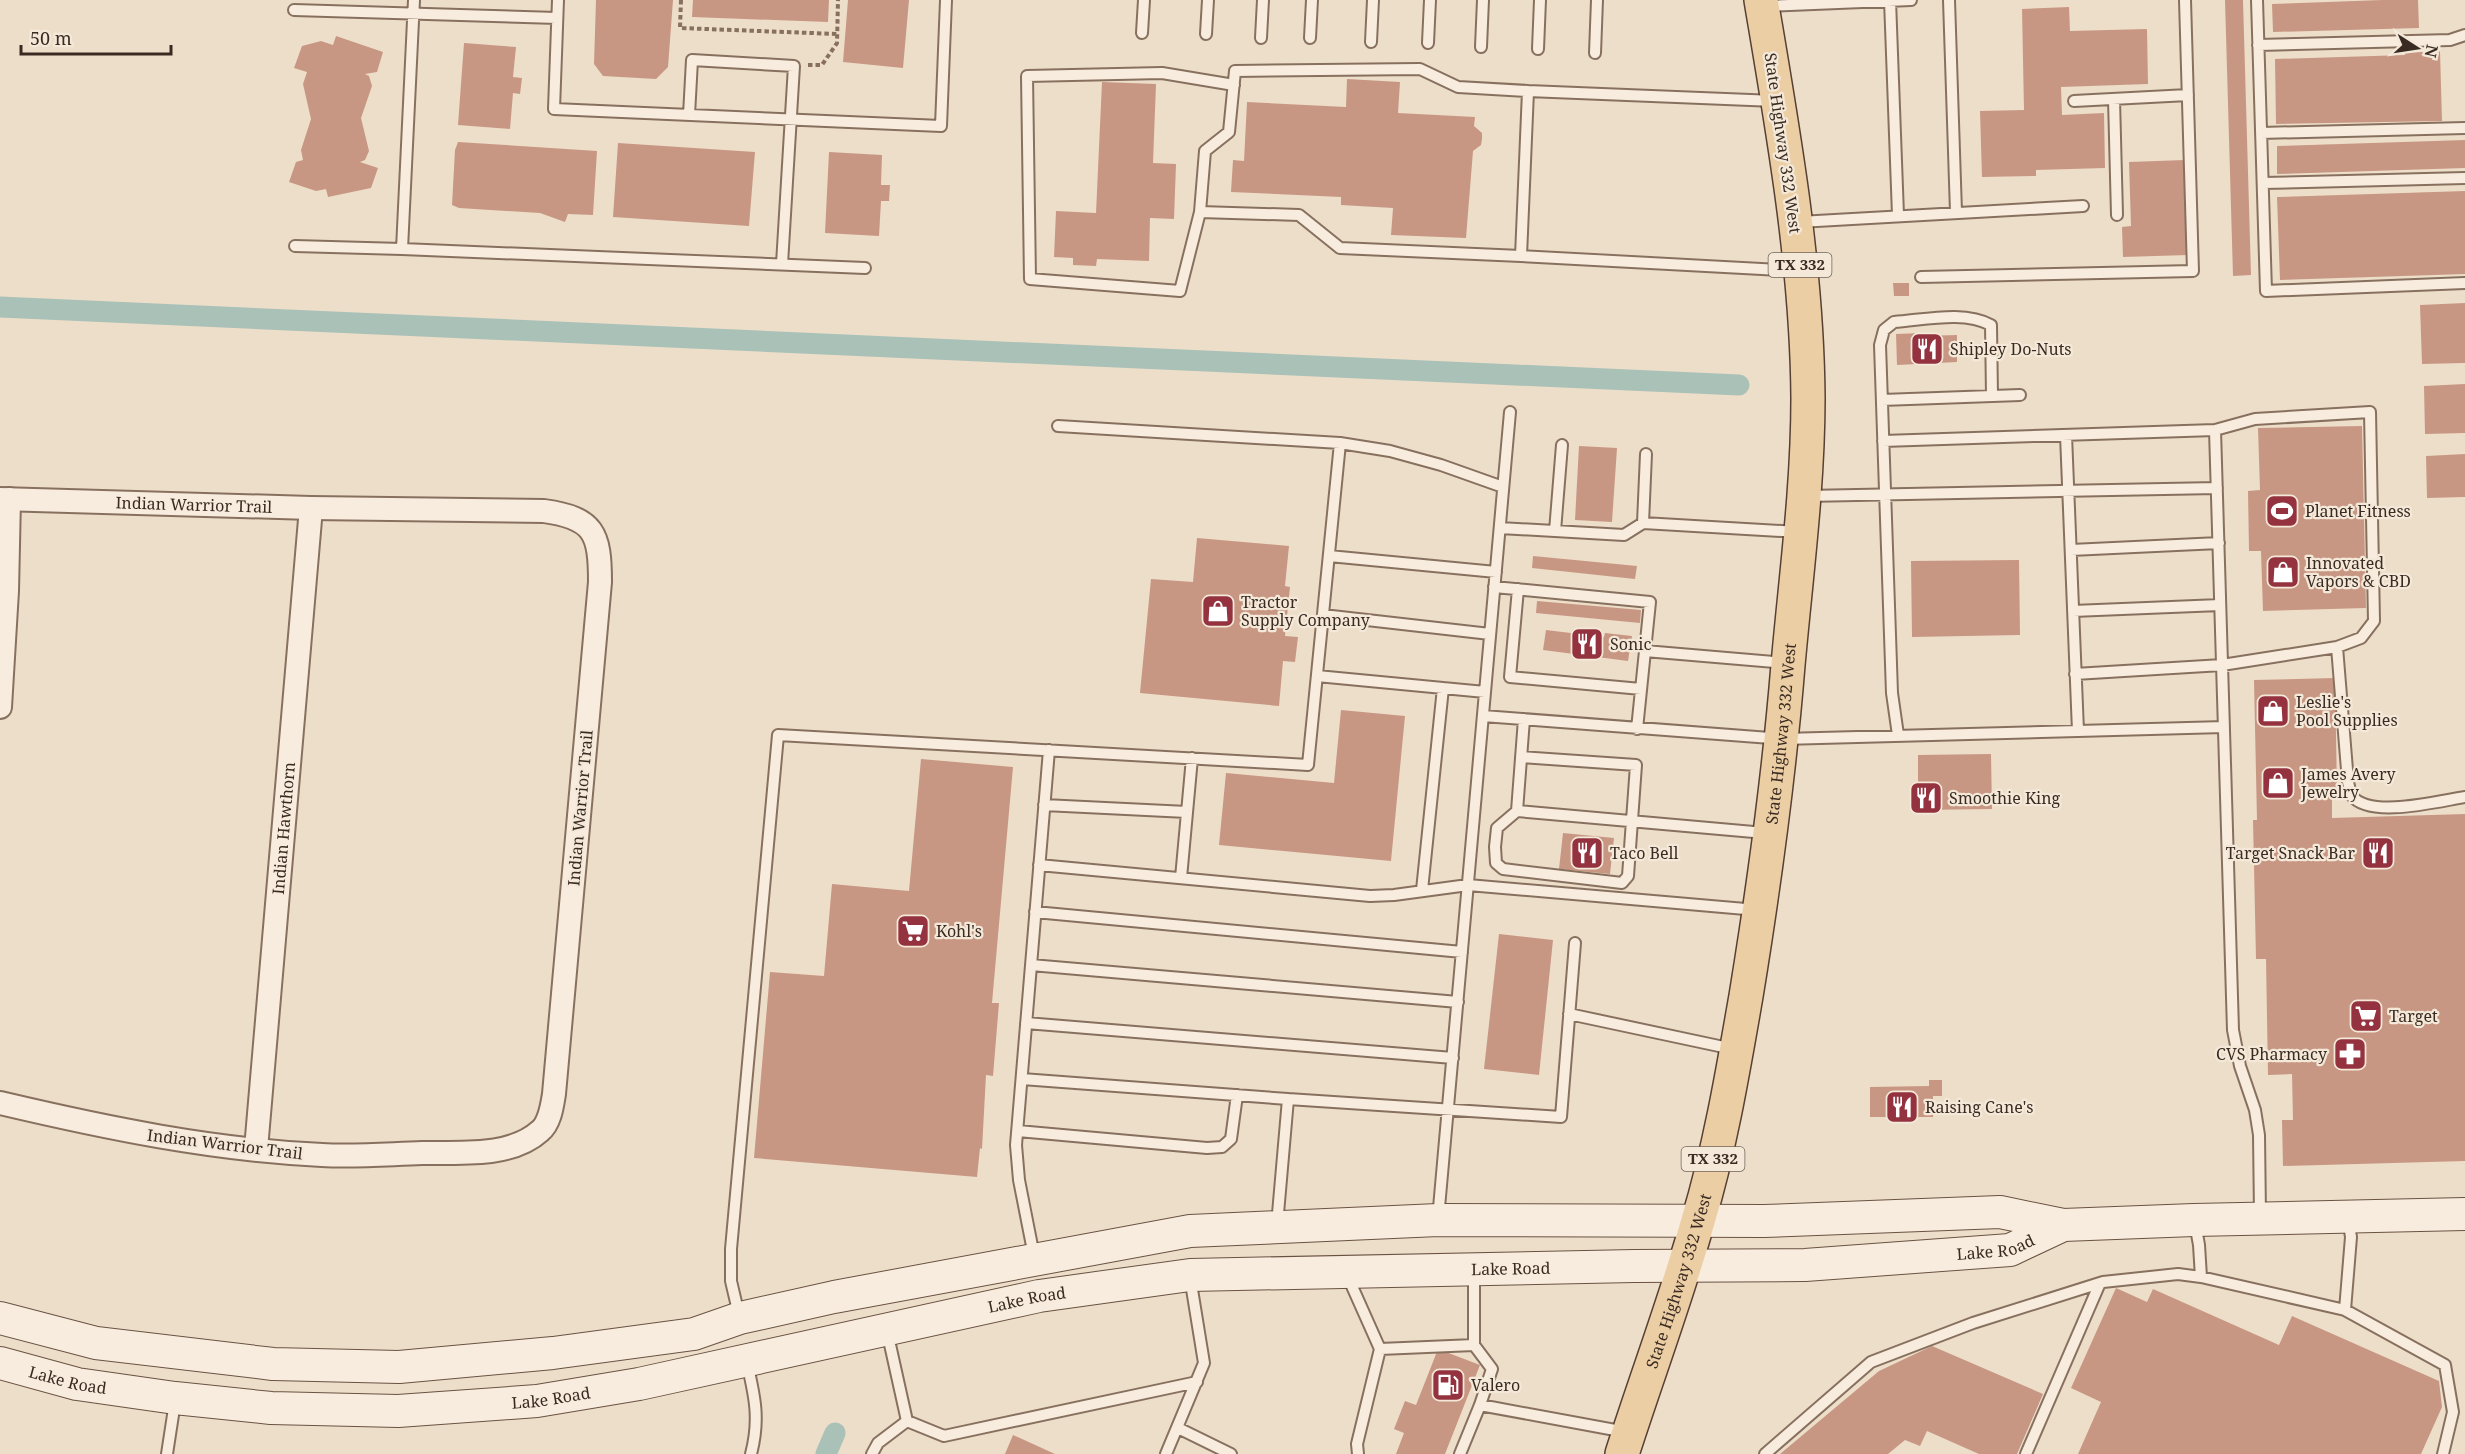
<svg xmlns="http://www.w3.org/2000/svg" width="2465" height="1454" font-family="'Noto Serif',serif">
<rect width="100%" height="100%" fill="#eddeca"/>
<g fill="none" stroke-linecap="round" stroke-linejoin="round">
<path stroke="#aac1b8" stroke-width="21" d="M 0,307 L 1739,385
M 826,1454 L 835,1433"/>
</g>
<path fill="#c89783" d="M 596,0 L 673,0 L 668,67 L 656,79 L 603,76 L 594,64 Z
M 693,0 L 829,0 L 828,22 L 692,17 Z
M 848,0 L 909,0 L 903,68 L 843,62 Z
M 2225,0 L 2243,0 L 2251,275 L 2233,276 Z
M 2382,0 L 2418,0 L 2419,28 L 2273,32 L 2272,4 Z
M 2069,7 L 2070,31 L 2147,29 L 2148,84 L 2061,87 L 2062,115 L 2104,113 L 2105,168 L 2036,170 L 2036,176 L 1982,177 L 1980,111 L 2024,110 L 2022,9 Z
M 336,36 L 383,52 L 377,72 L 365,74 L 369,76 L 372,86 L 361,118 L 369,151 L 365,160 L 360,162 L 378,168 L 371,188 L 328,197 L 326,189 L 316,191 L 289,182 L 296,162 L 303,160 L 301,150 L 311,119 L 303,84 L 307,72 L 294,68 L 302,46 L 321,41 L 333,45 Z
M 464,43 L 516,47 L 513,77 L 522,78 L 520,94 L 513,93 L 510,129 L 458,125 Z
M 2440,51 L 2442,121 L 2276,124 L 2275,59 L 2405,55 L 2405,53 Z
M 1347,79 L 1400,82 L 1398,113 L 1475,117 L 1474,126 L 1482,133 L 1482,139 L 1481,145 L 1473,151 L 1466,238 L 1391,235 L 1393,208 L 1341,205 L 1341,197 L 1231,192 L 1233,160 L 1244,161 L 1247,102 L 1346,107 Z
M 1102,82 L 1156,84 L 1153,163 L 1176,164 L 1174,219 L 1150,218 L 1149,261 L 1097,259 L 1096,266 L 1073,265 L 1073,258 L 1054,257 L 1056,211 L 1096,213 Z
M 2465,140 L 2465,168 L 2277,174 L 2277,146 Z
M 458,142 L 597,151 L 593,215 L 568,214 L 565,222 L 540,213 L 459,208 L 452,205 L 455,150 Z
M 618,143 L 755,152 L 749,226 L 613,217 Z
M 829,152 L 882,155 L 881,185 L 890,185 L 889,201 L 881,201 L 879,236 L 825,233 Z
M 2185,160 L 2188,255 L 2123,257 L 2122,227 L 2131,226 L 2129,162 Z
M 2465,191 L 2465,274 L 2280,280 L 2277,197 Z
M 1893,283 L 1909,283 L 1909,296 L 1894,296 Z
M 2465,303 L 2465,363 L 2422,364 L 2420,305 Z
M 1922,333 L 1922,336 L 1957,335 L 1957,362 L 1897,365 L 1896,334 Z
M 2465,384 L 2465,433 L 2425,434 L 2424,386 Z
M 2362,426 L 2366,608 L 2263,611 L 2261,551 L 2249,551 L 2248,491 L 2260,490 L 2258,428 Z
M 1579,446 L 1617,448 L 1612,522 L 1575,520 Z
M 2465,454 L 2465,497 L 2427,498 L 2426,456 Z
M 1197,538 L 1289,546 L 1285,586 L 1290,587 L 1285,636 L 1298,637 L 1295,662 L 1283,661 L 1279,706 L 1140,693 L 1151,579 L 1193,582 Z
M 1533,556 L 1637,566 L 1635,579 L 1532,568 Z
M 2019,560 L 2020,635 L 1912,637 L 1911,561 Z
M 1537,601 L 1641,610 L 1640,623 L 1536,613 Z
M 1546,630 L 1604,637 L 1605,633 L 1632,636 L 1628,661 L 1543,650 Z
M 2335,678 L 2337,791 L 2332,791 L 2332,818 L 2465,814 L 2465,1161 L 2283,1166 L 2282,1120 L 2293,1120 L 2292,1074 L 2268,1075 L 2266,959 L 2256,959 L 2253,820 L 2257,820 L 2254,680 Z
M 1341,710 L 1405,716 L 1391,861 L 1219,845 L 1226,773 L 1334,783 Z
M 1991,754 L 1992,809 L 1918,810 L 1918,755 Z
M 921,759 L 1013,767 L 992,1003 L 999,1003 L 993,1076 L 986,1075 L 982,1149 L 980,1148 L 977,1177 L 754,1158 L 770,972 L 824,976 L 832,884 L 909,891 Z
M 1563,833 L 1614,838 L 1610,874 L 1559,869 Z
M 1499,934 L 1553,940 L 1539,1075 L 1484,1069 Z
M 1929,1080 L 1942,1080 L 1942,1096 L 1933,1096 L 1933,1117 L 1870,1117 L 1870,1087 L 1929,1086 Z
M 2116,1288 L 2147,1302 L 2153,1289 L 2279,1345 L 2292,1316 L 2439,1381 L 2442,1407 L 2421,1454 L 2078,1454 L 2101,1402 L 2071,1388 Z
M 1932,1346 L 2043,1394 L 2017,1454 L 1979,1454 L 1927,1431 L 1920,1446 L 1905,1440 L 1888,1454 L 1780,1454 L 1879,1371 Z
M 1438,1349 L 1480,1365 L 1445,1454 L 1396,1454 L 1404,1433 L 1394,1429 L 1405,1401 L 1416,1405 Z
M 1013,1435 L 1055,1454 L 1005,1454 Z"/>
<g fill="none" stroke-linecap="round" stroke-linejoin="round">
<g stroke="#88705f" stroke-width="14">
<path id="lane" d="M 558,0 L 554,109 L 941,126 L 946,0
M 1890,0 L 1898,215
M 1949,0 L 1956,212
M 2257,0 L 2266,291 L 2465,283
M 1765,6 L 1911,0
M 294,10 L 557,18
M 1142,33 L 1144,0
M 1206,34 L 1208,0
M 1261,38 L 1263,0
M 1310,38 L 1312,0
M 1371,42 L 1373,0
M 1428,43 L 1430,0
M 2258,45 L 2450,40 L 2465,35
M 1481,47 L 1483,0
M 1538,49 L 1540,0
M 1595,53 L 1597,0
M 2114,99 L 2117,215
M 1775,101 L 1528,91 L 1521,256 L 1797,271
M 2074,101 L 2188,95
M 689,115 L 692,60 L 794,66 L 782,264
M 2261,133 L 2465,128
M 2263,183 L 2465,178
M 1200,212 L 1180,291 L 1030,279 L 1027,76 L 1162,73 L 1234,85
M 1799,222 L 2083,206
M 295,246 L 402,249 L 414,0
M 402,249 L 865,268
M 1521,256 L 1340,248 L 1299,215 L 1200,212 L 1205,151 L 1229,132 L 1235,71 L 1420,69 L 1458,87 L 1528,91
M 1921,277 L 2193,271 L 2185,0
M 1882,400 L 2020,395
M 1058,426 L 1340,443 L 1390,451 L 1441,465 L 1503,487
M 2215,430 L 2233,1030 L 2240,1066 L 2255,1110 L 2259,1135 L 2260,1215
M 2066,435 L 2078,731
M 1883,441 L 2215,430 L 2255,419 L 2370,412 L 2374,621 L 2361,638 L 2337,647 L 2222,665 L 2075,674
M 1806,496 L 2217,488
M 1643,523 L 1646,454
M 1500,528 L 1624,535 L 1643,523 L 1798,532
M 1555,531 L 1562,445
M 2071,550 L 2219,543
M 1329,556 L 1496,572
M 1494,587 L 1650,602 L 1637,729
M 1518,589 L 1510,677 L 1641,689
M 2073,611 L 2220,605
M 1323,615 L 1490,634
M 2337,647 L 2348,782 C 2349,786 2350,792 2352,796 C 2370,819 2439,801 2465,797
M 1645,651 L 1786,663
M 1317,676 L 1485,692
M 1483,716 L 1783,739 L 2224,727
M 1524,719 L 1517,811 L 1765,833
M 1898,735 L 1892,693 L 1880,345 L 1884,330 L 1894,322 C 1924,320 1964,310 1991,325 L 1992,396
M 1044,805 L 1187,812
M 1517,811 L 1497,828 L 1495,847 L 1496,863 L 1503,869 L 1622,883 L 1628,876 L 1636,765 L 1521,757
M 1039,865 L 1370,896 L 1394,895 L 1468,885 L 1757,910
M 1181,878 L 1192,758
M 1422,890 L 1443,688
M 1035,912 L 1462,952
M 1031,965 L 1458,1002
M 1569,1014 L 1733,1049
M 1026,1023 L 1453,1058
M 1022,1079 L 1288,1099
M 1018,1131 L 1207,1148 L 1222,1147 L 1231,1139 L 1237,1095
M 1438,1219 L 1510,412
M 2195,1223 L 2199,1245 L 2201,1277
M 1277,1225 L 1288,1099 L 1561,1117 L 1575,943
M 1034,1256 L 1019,1180 L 1016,1145 L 1049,750
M 1347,1275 L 1380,1349 L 1474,1345 L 1474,1271
M 2345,1310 L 2351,1237 L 2348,1218
M 739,1315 L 731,1281 L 731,1249 L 778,735 L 1308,765 L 1340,443
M 887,1331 L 907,1421 L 944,1436 L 1197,1382
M 747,1363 C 755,1397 760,1420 751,1454
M 1480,1405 L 1626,1432
M 1178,1428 L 1231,1454
M 167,1454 L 175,1402
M 872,1454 L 878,1443 L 907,1421
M 1166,1454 L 1204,1363 L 1190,1277
M 1358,1454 L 1357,1444 L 1380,1349
M 1460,1454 L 1480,1405 L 1492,1369 L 1474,1345
M 1765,1454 L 1871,1362 L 1973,1323 L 2103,1282 L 2178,1274 L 2201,1277 L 2345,1310 L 2445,1365 L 2453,1412 L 2443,1454
M 2026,1454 L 2100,1283"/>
</g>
<g stroke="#88705f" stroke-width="26">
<g id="street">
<path id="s1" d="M 0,499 L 311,508 L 544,511 C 594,518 600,533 600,582 L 554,1094 C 552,1106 550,1123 540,1131 C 510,1158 460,1152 422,1153 C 389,1154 355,1157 322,1155 C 213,1150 106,1128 0,1103"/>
<path d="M 0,707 L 7,591 L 9,499"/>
<path id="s2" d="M 256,1149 L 311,508"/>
</g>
</g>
<g stroke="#6a5242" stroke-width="34">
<g id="secondary">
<path d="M 0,1318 L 96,1343 L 273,1364 L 399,1367 L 553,1353 L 694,1334 L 740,1318 L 834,1297 L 1190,1231 L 1438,1220 L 1764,1221 L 2000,1212 L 2063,1225 L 2194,1220 L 2465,1214"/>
<path id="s3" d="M 0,1363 L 77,1384 L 175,1398 L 271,1408 L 398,1411 L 537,1401 L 639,1384 L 1039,1296 L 1190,1275 L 1634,1266 L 1805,1265 L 2010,1250 L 2063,1225"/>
</g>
</g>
<g stroke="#573f33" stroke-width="36">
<g id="primary">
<path id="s4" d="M 1622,1454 C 1647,1376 1676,1299 1698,1221 C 1720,1148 1733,1071 1746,996 C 1764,886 1779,776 1788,665 C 1796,576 1808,487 1808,398 C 1807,264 1783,131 1761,0"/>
</g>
</g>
<path stroke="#88705f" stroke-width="4" stroke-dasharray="4.5 3" stroke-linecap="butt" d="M 681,0 L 680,28 L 837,34
M 808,65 L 822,65 L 837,43 L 838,0"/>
<use href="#lane" stroke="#f7ecdd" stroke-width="10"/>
<use href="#street" stroke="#f7ecdd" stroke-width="22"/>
<use href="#secondary" stroke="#f7ecdd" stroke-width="32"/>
<use href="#primary" stroke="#eccea5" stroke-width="33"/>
</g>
<defs>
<g id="restaurant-square" transform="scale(1.725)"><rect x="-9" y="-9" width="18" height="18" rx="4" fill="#94333f" stroke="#f4e9d9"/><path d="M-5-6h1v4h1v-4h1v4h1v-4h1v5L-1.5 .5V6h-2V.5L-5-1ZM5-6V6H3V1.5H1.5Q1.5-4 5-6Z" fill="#fff"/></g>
<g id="stadium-square" transform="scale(1.725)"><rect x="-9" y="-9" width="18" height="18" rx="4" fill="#94333f" stroke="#f4e9d9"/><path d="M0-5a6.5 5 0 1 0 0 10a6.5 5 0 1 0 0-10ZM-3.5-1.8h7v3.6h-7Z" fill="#fff"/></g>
<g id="shop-square" transform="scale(1.725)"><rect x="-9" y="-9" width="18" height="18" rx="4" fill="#94333f" stroke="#f4e9d9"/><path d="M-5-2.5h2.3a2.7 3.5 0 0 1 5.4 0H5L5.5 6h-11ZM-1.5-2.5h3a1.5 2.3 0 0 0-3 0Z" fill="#fff"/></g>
<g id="supermarket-square" transform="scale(1.725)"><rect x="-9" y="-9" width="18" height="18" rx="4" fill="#94333f" stroke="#f4e9d9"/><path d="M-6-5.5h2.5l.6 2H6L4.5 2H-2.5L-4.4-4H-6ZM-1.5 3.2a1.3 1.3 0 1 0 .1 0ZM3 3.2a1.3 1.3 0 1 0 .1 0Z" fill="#fff"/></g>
<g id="pharmacy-square" transform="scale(1.725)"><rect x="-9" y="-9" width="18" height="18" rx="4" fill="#94333f" stroke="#f4e9d9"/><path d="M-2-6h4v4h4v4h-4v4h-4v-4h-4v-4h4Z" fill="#fff"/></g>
<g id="fuel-square" transform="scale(1.725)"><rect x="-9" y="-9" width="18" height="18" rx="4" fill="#94333f" stroke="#f4e9d9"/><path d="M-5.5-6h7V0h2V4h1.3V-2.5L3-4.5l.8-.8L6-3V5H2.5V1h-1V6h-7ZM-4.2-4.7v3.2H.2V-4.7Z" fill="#fff"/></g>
</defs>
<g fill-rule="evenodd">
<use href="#restaurant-square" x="1927" y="349"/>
<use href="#stadium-square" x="2282" y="511"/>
<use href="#shop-square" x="2283" y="572"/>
<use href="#shop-square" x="1218" y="611"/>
<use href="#restaurant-square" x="1587" y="644"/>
<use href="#shop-square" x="2273" y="711"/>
<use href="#shop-square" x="2278" y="783"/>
<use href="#restaurant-square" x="1926" y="798"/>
<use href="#restaurant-square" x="1587" y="853"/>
<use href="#restaurant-square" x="2378" y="853"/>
<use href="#supermarket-square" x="913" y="931"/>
<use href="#supermarket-square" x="2366" y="1016"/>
<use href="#pharmacy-square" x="2350" y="1054"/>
<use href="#restaurant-square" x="1902" y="1107"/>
<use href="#fuel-square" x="1448" y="1385"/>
</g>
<g text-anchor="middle" stroke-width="4.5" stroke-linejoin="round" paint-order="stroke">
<g fill="#f4e9d9" stroke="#726459" stroke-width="1.5">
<rect x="1768.5" y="253" width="63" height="24" rx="4.5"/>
<rect x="1681.5" y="1147" width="63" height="24" rx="4.5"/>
</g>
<g font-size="15" font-weight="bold" fill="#3a2b22">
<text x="1800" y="270">TX 332</text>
<text x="1713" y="1164">TX 332</text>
</g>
<g font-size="16" fill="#3a2b22" stroke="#f4e9d9">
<text transform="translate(1783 143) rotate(82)" y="6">State Highway 332 West</text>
<text dy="6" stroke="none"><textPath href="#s1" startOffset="194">Indian Warrior Trail</textPath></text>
<text dy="6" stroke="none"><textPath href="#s4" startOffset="740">State Highway 332 West</textPath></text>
<text transform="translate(580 808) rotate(-85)" y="6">Indian Warrior Trail</text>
<text dy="6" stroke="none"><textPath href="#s2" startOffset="322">Indian Hawthorn</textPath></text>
<text transform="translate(225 1144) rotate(7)" y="6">Indian Warrior Trail</text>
<text dy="6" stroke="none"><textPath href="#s3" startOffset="2014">Lake Road</textPath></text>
<text dy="6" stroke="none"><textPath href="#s3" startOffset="1528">Lake Road</textPath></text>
<text dy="6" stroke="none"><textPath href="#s4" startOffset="182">State Highway 332 West</textPath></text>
<text dy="6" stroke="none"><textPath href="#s3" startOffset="1042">Lake Road</textPath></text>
<text dy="6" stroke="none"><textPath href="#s3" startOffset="70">Lake Road</textPath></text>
<text dy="6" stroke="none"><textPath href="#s3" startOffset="556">Lake Road</textPath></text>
</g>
<g font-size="16" fill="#3a2b22" stroke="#f4e9d9" text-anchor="start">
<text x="1950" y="355">Shipley Do-Nuts</text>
<text x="2305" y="517">Planet Fitness</text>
<text x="2306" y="569">Innovated<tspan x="2306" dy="18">Vapors &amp; CBD</tspan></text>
<text x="1241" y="608">Tractor<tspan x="1241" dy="18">Supply Company</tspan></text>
<text x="1610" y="650">Sonic</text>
<text x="2296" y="708">Leslie's<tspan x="2296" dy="18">Pool Supplies</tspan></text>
<text x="2301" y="780">James Avery<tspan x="2301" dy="18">Jewelry</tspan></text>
<text x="1949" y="804">Smoothie King</text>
<text x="1610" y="859">Taco Bell</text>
<text x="2355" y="859" text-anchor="end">Target Snack Bar</text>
<text x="936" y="937">Kohl's</text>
<text x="2389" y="1022">Target</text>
<text x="2327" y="1060" text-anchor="end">CVS Pharmacy</text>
<text x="1925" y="1113">Raising Cane's</text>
<text x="1471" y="1391">Valero</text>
</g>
</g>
<g transform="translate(2417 48) rotate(102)" stroke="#f4e9d9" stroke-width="4.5" paint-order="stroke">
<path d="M0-4.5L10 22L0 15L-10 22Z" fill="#3a2b22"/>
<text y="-9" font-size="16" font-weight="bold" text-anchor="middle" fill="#3a2b22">N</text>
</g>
<path d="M21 45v9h150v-9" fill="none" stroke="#3a2b22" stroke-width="3"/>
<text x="30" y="45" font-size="18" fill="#3a2b22" stroke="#f4e9d9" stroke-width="4.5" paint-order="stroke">50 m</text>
</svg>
